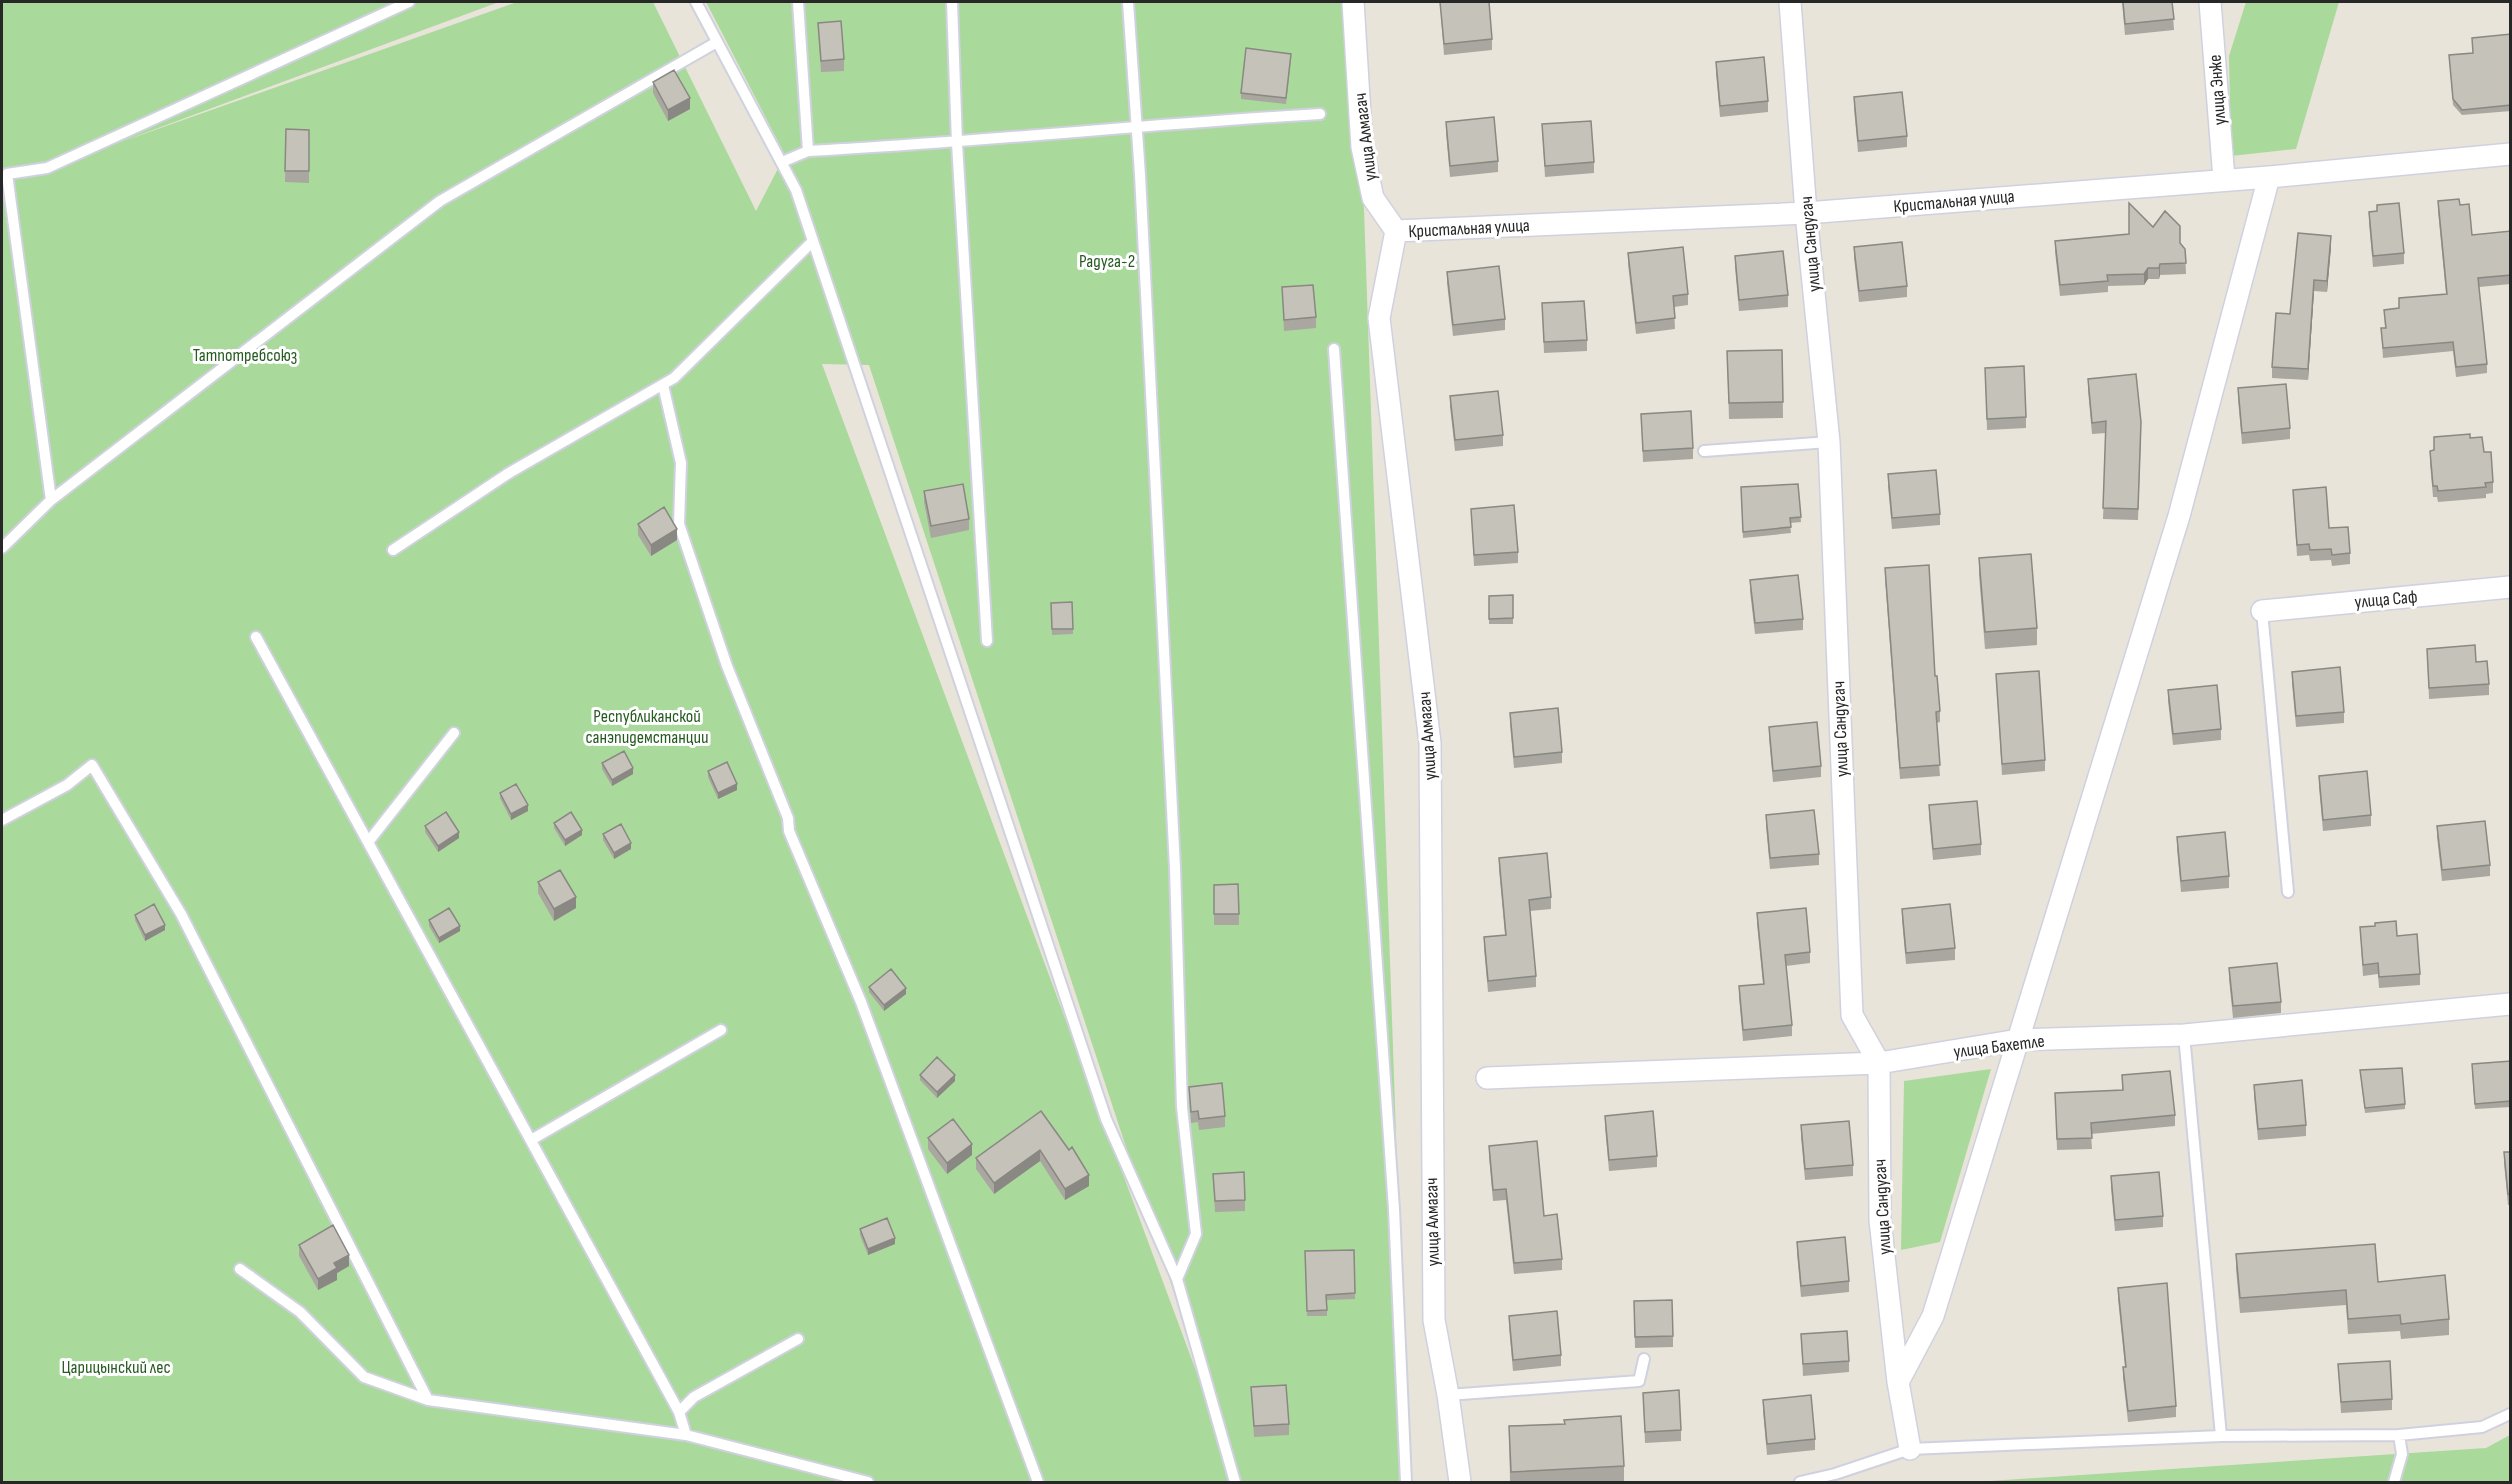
<svg xmlns="http://www.w3.org/2000/svg" width="2512" height="1484" font-family="'Sofia Sans Condensed',sans-serif">
<rect width="100%" height="100%" fill="#e8e4da"/>
<path fill="#aad99c" fill-rule="evenodd" d="M 2,2 L 499,2 L 115,144 L 517,2 L 653,2 L 756,211 L 785,155 L 706,2 L 1349,2 L 1364,209 L 1408,1482 L 2,1482 ZM 822,364 L 869,365 L 1219,1430 L 1218,1430 Z
M 2246,2 L 2339,2 L 2296,149 L 2231,156 L 2229,56 Z
M 1991,1069 L 1940,1242 L 1901,1250 L 1904,1081 Z
M 2510,1435 L 2510,1482 L 1975,1482 L 2486,1448 Z"/>
<g fill="none" stroke-linecap="round" stroke-linejoin="round">
<g stroke="#d0d1df" stroke-width="14">
<path id="service" d="M 696,2 L 796,190 L 1106,1119 L 1177,1279 L 1235,1482
M 952,2 L 957,143 L 987,641
M 1128,2 L 1140,175 L 1175,868 L 1182,1107 L 1196,1234 L 1177,1279
M 808,151 C 979,142 1149,124 1320,114
M 782,162 L 808,151 L 798,2
M 1334,349 L 1394,1209 L 1406,1482
M 663,385 L 681,463 L 679,524 L 727,666 L 788,818 L 789,831 L 861,1002 L 1038,1482
M 1704,451 L 1829,442
M 51,500 L 7,174 L 47,168 L 409,2
M 2,548 L 51,500 L 440,201 L 717,42
M 393,550 L 509,473 L 674,378 L 813,241
M 2262,611 L 2288,892
M 256,637 L 679,1412 L 686,1435
M 2,820 L 67,785 L 92,765 L 181,914 L 428,1400
M 369,841 L 454,733
M 2184,1035 L 2221,1436
M 531,1140 L 721,1030
M 240,1269 L 300,1312 L 364,1377 L 428,1400 L 686,1435 L 868,1482
M 1448,1395 L 1639,1381 L 1644,1359
M 679,1412 L 694,1397 L 798,1339
M 1800,1482 L 1835,1474 L 1910,1449 L 2221,1436 L 2399,1435 L 2482,1427 L 2510,1414
M 2394,1482 L 2402,1454 L 2399,1435"/>
</g>
<g stroke="#d0d1df" stroke-width="24">
<path id="minor" d="M 1353,2 L 1362,147 L 1373,198 L 1396,231 L 1379,318 L 1430,743 L 1434,1320 L 1448,1395 L 1460,1482
M 1790,2 L 1806,213 L 1829,442 L 1852,1015 L 1879,1063 L 1880,1220 L 1898,1382 L 1910,1449
M 2210,2 L 2224,179
M 1396,231 L 1806,213 L 2269,177 L 2510,154
M 2262,611 L 2510,587
M 1487,1078 L 1879,1063 L 2018,1040 L 2184,1035 L 2510,1004
M 1898,1382 L 1933,1316 L 2018,1040 L 2179,516 L 2269,177"/>
</g>
<use href="#service" stroke="#fff" stroke-width="10"/>
<use href="#minor" stroke="#fff" stroke-width="21"/>
</g>
<path fill="#a9a79f" d="M 1440,2 L 1492,39 L 1492,50 L 1444,55 Z
M 2122,2 L 2172,2 L 2174,30 L 2125,35 Z
M 818,23 L 844,59 L 844,71 L 821,72 Z
M 2511,34 L 2511,111 L 2462,115 L 2453,105 L 2449,55 L 2473,53 Z
M 1291,59 L 1286,104 L 1241,99 L 1241,93 Z
M 1716,62 L 1768,101 L 1768,112 L 1720,117 L 1716,73 Z
M 653,82 L 690,109 L 668,121 L 653,93 Z
M 1854,97 L 1907,136 L 1907,147 L 1858,152 L 1854,108 Z
M 1446,122 L 1498,161 L 1498,172 L 1450,177 L 1446,133 Z
M 1542,124 L 1594,162 L 1594,173 L 1545,177 Z
M 286,129 L 309,130 L 309,183 L 285,182 Z
M 2438,201 L 2460,205 L 2472,235 L 2511,231 L 2511,284 L 2479,287 L 2487,364 L 2487,373 L 2456,377 L 2453,351 L 2383,358 L 2381,328 L 2385,328 L 2384,310 L 2399,308 L 2399,298 L 2446,294 L 2438,211 Z
M 2369,212 L 2404,253 L 2404,264 L 2373,267 L 2369,223 Z
M 2153,227 L 2180,243 L 2185,249 L 2186,274 L 2160,275 L 2159,279 L 2148,279 L 2144,285 L 2108,286 L 2108,292 L 2060,296 L 2055,252 L 2055,241 L 2129,234 Z
M 1854,247 L 1907,286 L 1907,297 L 1859,302 L 1854,258 Z
M 2331,247 L 2327,292 L 2314,291 L 2308,380 L 2272,378 L 2272,367 L 2290,314 Z
M 1628,253 L 1688,294 L 1688,305 L 1674,307 L 1675,329 L 1636,334 L 1628,264 Z
M 1735,256 L 1788,295 L 1788,307 L 1739,311 L 1735,267 Z
M 1447,272 L 1505,319 L 1505,330 L 1453,336 L 1447,283 Z
M 1282,287 L 1316,317 L 1316,328 L 1284,331 Z
M 1542,303 L 1587,340 L 1587,351 L 1544,353 Z
M 1782,350 L 1783,418 L 1729,419 L 1727,351 Z
M 1985,368 L 2026,417 L 2026,428 L 1987,430 Z
M 2088,379 L 2141,434 L 2138,520 L 2103,519 L 2106,433 L 2092,434 L 2088,390 Z
M 2238,388 L 2290,428 L 2290,439 L 2242,444 L 2238,399 Z
M 1450,396 L 1503,435 L 1503,446 L 1455,451 L 1450,407 Z
M 1641,414 L 1693,448 L 1693,459 L 1643,462 Z
M 2434,437 L 2470,438 L 2484,452 L 2493,482 L 2493,493 L 2486,494 L 2486,498 L 2438,502 L 2437,497 L 2433,497 L 2430,462 L 2430,451 L 2434,450 Z
M 1888,474 L 1940,514 L 1940,525 L 1892,529 L 1888,486 Z
M 1798,484 L 1801,522 L 1790,523 L 1791,533 L 1743,538 L 1741,487 Z
M 2293,490 L 2329,528 L 2350,553 L 2350,564 L 2332,566 L 2331,560 L 2310,561 L 2309,555 L 2297,556 Z
M 924,491 L 969,519 L 969,530 L 931,538 L 924,502 Z
M 1471,509 L 1518,552 L 1518,563 L 1474,566 Z
M 638,524 L 677,540 L 651,556 L 638,535 Z
M 1979,558 L 2037,628 L 2037,645 L 1985,649 L 1979,575 Z
M 1885,568 L 1935,676 L 1940,711 L 1940,722 L 1936,723 L 1940,776 L 1900,779 L 1885,579 Z
M 1750,580 L 1803,619 L 1803,630 L 1755,634 L 1750,591 Z
M 1513,595 L 1513,624 L 1489,624 L 1489,596 Z
M 1072,602 L 1073,634 L 1052,635 L 1051,603 Z
M 2427,649 L 2476,662 L 2489,684 L 2489,695 L 2429,699 Z
M 2292,672 L 2344,712 L 2344,723 L 2296,727 L 2292,683 Z
M 1996,674 L 2045,760 L 2045,771 L 2002,775 Z
M 2168,690 L 2221,729 L 2221,740 L 2173,745 L 2168,701 Z
M 1510,713 L 1562,752 L 1562,763 L 1514,768 L 1510,724 Z
M 1769,727 L 1821,766 L 1821,777 L 1773,782 L 1769,738 Z
M 602,763 L 633,774 L 612,786 L 602,769 Z
M 708,771 L 737,790 L 718,799 L 708,777 Z
M 2319,776 L 2371,815 L 2371,826 L 2323,831 L 2319,787 Z
M 500,793 L 528,811 L 511,820 L 500,798 Z
M 1929,805 L 1981,844 L 1981,855 L 1933,860 L 1929,816 Z
M 1766,815 L 1819,854 L 1819,865 L 1770,869 L 1766,826 Z
M 554,823 L 582,835 L 565,846 L 554,828 Z
M 425,826 L 459,838 L 438,852 L 425,832 Z
M 2437,826 L 2490,865 L 2490,876 L 2442,881 L 2437,837 Z
M 603,834 L 631,849 L 614,859 L 603,840 Z
M 2177,837 L 2229,876 L 2229,888 L 2181,892 L 2177,848 Z
M 1499,858 L 1551,897 L 1551,909 L 1530,911 L 1536,976 L 1536,987 L 1488,992 L 1484,948 L 1484,937 L 1505,935 L 1499,869 Z
M 538,882 L 576,908 L 554,921 L 538,893 Z
M 1238,884 L 1239,925 L 1214,925 L 1214,885 Z
M 1902,909 L 1955,948 L 1955,960 L 1906,964 L 1902,920 Z
M 1757,913 L 1810,952 L 1810,963 L 1786,966 L 1792,1025 L 1792,1036 L 1743,1041 L 1739,997 L 1739,986 L 1763,984 L 1757,924 Z
M 135,915 L 165,930 L 145,941 L 135,920 Z
M 429,920 L 460,931 L 439,943 L 429,926 Z
M 2360,927 L 2397,936 L 2420,974 L 2420,985 L 2379,988 L 2378,974 L 2363,976 Z
M 2229,968 L 2281,1002 L 2281,1013 L 2233,1018 L 2229,979 Z
M 869,987 L 906,994 L 884,1011 L 869,992 Z
M 2511,1061 L 2511,1107 L 2475,1109 L 2472,1070 Z
M 2360,1070 L 2405,1104 L 2405,1109 L 2365,1113 Z
M 920,1075 L 955,1081 L 937,1098 L 920,1080 Z
M 2122,1075 L 2175,1115 L 2175,1126 L 2091,1134 L 2092,1149 L 2057,1150 L 2055,1093 L 2122,1090 Z
M 2254,1085 L 2306,1125 L 2306,1136 L 2258,1140 L 2254,1096 Z
M 1189,1087 L 1225,1116 L 1225,1127 L 1199,1130 L 1198,1122 L 1191,1123 Z
M 1041,1111 L 1089,1186 L 1065,1200 L 1040,1161 L 994,1194 L 976,1169 L 976,1158 Z
M 1605,1116 L 1657,1156 L 1657,1167 L 1609,1171 L 1605,1127 Z
M 1801,1125 L 1853,1165 L 1853,1176 L 1805,1180 L 1801,1137 Z
M 928,1138 L 972,1155 L 947,1174 L 928,1149 Z
M 1489,1146 L 1562,1259 L 1562,1270 L 1514,1274 L 1506,1200 L 1493,1201 L 1489,1157 Z
M 2504,1152 L 2511,1152 L 2511,1205 L 2508,1205 L 2504,1163 Z
M 1213,1174 L 1245,1200 L 1245,1211 L 1215,1212 Z
M 2111,1176 L 2163,1216 L 2163,1227 L 2115,1231 L 2111,1188 Z
M 860,1229 L 895,1244 L 868,1255 L 860,1235 Z
M 1797,1242 L 1849,1281 L 1849,1292 L 1801,1297 L 1797,1253 Z
M 299,1245 L 349,1266 L 337,1273 L 337,1280 L 318,1290 L 299,1256 Z
M 1354,1250 L 1355,1299 L 1327,1300 L 1327,1316 L 1307,1316 L 1305,1251 Z
M 2236,1254 L 2378,1282 L 2449,1319 L 2449,1335 L 2401,1339 L 2400,1331 L 2348,1334 L 2346,1305 L 2240,1313 L 2236,1269 Z
M 2118,1288 L 2176,1406 L 2176,1417 L 2128,1422 L 2123,1378 L 2123,1367 L 2125,1367 L 2118,1299 Z
M 1634,1301 L 1673,1336 L 1673,1347 L 1635,1348 Z
M 1509,1316 L 1561,1355 L 1561,1366 L 1513,1371 L 1509,1327 Z
M 1801,1334 L 1849,1361 L 1849,1372 L 1803,1376 Z
M 2338,1364 L 2392,1399 L 2392,1410 L 2341,1413 Z
M 1251,1387 L 1289,1424 L 1289,1435 L 1254,1437 Z
M 1643,1393 L 1681,1430 L 1681,1441 L 1645,1443 Z
M 1763,1400 L 1815,1439 L 1815,1450 L 1767,1455 L 1763,1411 Z
M 1509,1426 L 1624,1466 L 1624,1481 L 1587,1482 L 1510,1482 Z"/>
<path fill="#898882" d="M 690,98 L 690,109 L 668,121 L 668,110 Z
M 2331,236 L 2331,247 L 2327,292 L 2327,281 Z
M 2160,264 L 2160,275 L 2159,279 L 2159,268 Z
M 2148,268 L 2148,279 L 2144,285 L 2144,274 Z
M 2314,280 L 2314,291 L 2308,380 L 2308,369 Z
M 677,529 L 677,540 L 651,556 L 651,545 Z
M 633,768 L 633,774 L 612,786 L 612,780 Z
M 737,784 L 737,790 L 718,799 L 718,793 Z
M 528,805 L 528,811 L 511,820 L 511,814 Z
M 582,830 L 582,835 L 565,846 L 565,840 Z
M 459,832 L 459,838 L 438,852 L 438,846 Z
M 631,843 L 631,849 L 614,859 L 614,853 Z
M 576,897 L 576,908 L 554,921 L 554,909 Z
M 165,925 L 165,930 L 145,941 L 145,935 Z
M 460,926 L 460,931 L 439,943 L 439,938 Z
M 906,988 L 906,994 L 884,1011 L 884,1005 Z
M 955,1075 L 955,1081 L 937,1098 L 937,1092 Z
M 972,1144 L 972,1155 L 947,1174 L 947,1163 Z
M 1040,1150 L 1040,1161 L 994,1194 L 994,1183 Z
M 1089,1175 L 1089,1186 L 1065,1200 L 1065,1189 Z
M 895,1238 L 895,1244 L 868,1255 L 868,1249 Z
M 349,1255 L 349,1266 L 337,1273 L 337,1280 L 318,1290 L 318,1279 L 334,1263 Z"/>
<path fill="#c4c2b9" stroke="#898882" stroke-width="1.5" d="M 1440,2 L 1489,2 L 1492,39 L 1444,44 Z
M 2123,2 L 2172,2 L 2174,19 L 2125,24 Z
M 841,21 L 844,59 L 821,61 L 818,23 Z
M 2511,34 L 2511,105 L 2462,110 L 2453,99 L 2449,55 L 2473,53 L 2472,38 Z
M 1246,48 L 1291,54 L 1286,98 L 1241,93 Z
M 1764,57 L 1768,101 L 1720,106 L 1716,62 Z
M 674,70 L 690,98 L 668,110 L 653,82 Z
M 1902,92 L 1907,136 L 1858,141 L 1854,97 Z
M 1494,117 L 1498,161 L 1450,166 L 1446,122 Z
M 1591,121 L 1594,162 L 1545,166 L 1542,124 Z
M 286,129 L 309,130 L 309,171 L 285,171 Z
M 2459,199 L 2460,205 L 2469,204 L 2472,235 L 2511,231 L 2511,275 L 2478,278 L 2487,364 L 2456,367 L 2453,342 L 2383,348 L 2381,328 L 2386,328 L 2384,310 L 2399,308 L 2399,298 L 2447,294 L 2438,201 Z
M 2129,203 L 2153,227 L 2165,211 L 2180,226 L 2180,243 L 2185,249 L 2186,263 L 2160,264 L 2159,268 L 2148,268 L 2144,274 L 2107,275 L 2108,281 L 2060,285 L 2055,241 L 2129,234 Z
M 2399,203 L 2404,253 L 2373,256 L 2369,212 L 2377,211 L 2377,205 Z
M 2298,233 L 2331,236 L 2327,281 L 2314,280 L 2308,369 L 2272,367 L 2276,313 L 2290,314 Z
M 1902,242 L 1907,286 L 1859,291 L 1854,247 Z
M 1683,247 L 1688,294 L 1673,296 L 1675,318 L 1636,323 L 1628,253 Z
M 1783,251 L 1788,295 L 1739,300 L 1735,256 Z
M 1499,266 L 1505,319 L 1453,325 L 1447,272 Z
M 1313,285 L 1316,317 L 1284,320 L 1282,287 Z
M 1584,301 L 1587,340 L 1544,342 L 1542,303 Z
M 1782,350 L 1783,402 L 1729,403 L 1727,351 Z
M 2024,366 L 2026,417 L 1987,419 L 1985,368 Z
M 2136,374 L 2141,422 L 2138,509 L 2103,508 L 2106,421 L 2092,423 L 2088,379 Z
M 2286,384 L 2290,428 L 2242,433 L 2238,388 Z
M 1498,391 L 1503,435 L 1455,440 L 1450,396 Z
M 1691,411 L 1693,448 L 1643,451 L 1641,414 Z
M 2470,434 L 2470,438 L 2482,437 L 2484,452 L 2491,452 L 2493,482 L 2485,483 L 2486,487 L 2438,491 L 2437,486 L 2433,486 L 2430,451 L 2434,450 L 2434,437 Z
M 1936,470 L 1940,514 L 1892,518 L 1888,474 Z
M 963,484 L 969,519 L 931,526 L 924,491 Z
M 1798,484 L 1801,517 L 1790,518 L 1791,527 L 1743,532 L 1741,487 Z
M 2326,487 L 2329,528 L 2348,527 L 2350,553 L 2332,555 L 2331,549 L 2310,550 L 2309,544 L 2297,545 L 2293,490 Z
M 1514,505 L 1518,552 L 1474,555 L 1471,509 Z
M 664,507 L 677,529 L 651,545 L 638,524 Z
M 2031,554 L 2037,628 L 1985,632 L 1979,558 Z
M 1929,565 L 1935,676 L 1937,676 L 1940,711 L 1936,712 L 1940,765 L 1900,768 L 1885,568 Z
M 1798,575 L 1803,619 L 1755,623 L 1750,580 Z
M 1513,595 L 1513,618 L 1489,619 L 1489,596 Z
M 1072,602 L 1073,629 L 1052,629 L 1051,603 Z
M 2475,645 L 2476,662 L 2487,661 L 2489,684 L 2429,688 L 2427,649 Z
M 2340,667 L 2344,712 L 2296,716 L 2292,672 Z
M 2039,671 L 2045,760 L 2002,764 L 1996,674 Z
M 2217,685 L 2221,729 L 2173,734 L 2168,690 Z
M 1558,708 L 1562,752 L 1514,757 L 1510,713 Z
M 1817,722 L 1821,766 L 1773,771 L 1769,727 Z
M 624,751 L 633,768 L 612,780 L 602,763 Z
M 727,762 L 737,784 L 718,793 L 708,771 Z
M 2367,771 L 2371,815 L 2323,820 L 2319,776 Z
M 516,784 L 528,805 L 511,814 L 500,793 Z
M 1977,801 L 1981,844 L 1933,849 L 1929,805 Z
M 1814,810 L 1819,854 L 1770,858 L 1766,815 Z
M 446,812 L 459,832 L 438,846 L 425,826 Z
M 571,812 L 582,830 L 565,840 L 554,823 Z
M 2485,821 L 2490,865 L 2442,870 L 2437,826 Z
M 621,824 L 631,843 L 614,853 L 603,834 Z
M 2225,832 L 2229,876 L 2181,881 L 2177,837 Z
M 1547,853 L 1551,897 L 1529,900 L 1536,976 L 1488,981 L 1484,937 L 1506,935 L 1499,858 Z
M 560,870 L 576,897 L 554,909 L 538,882 Z
M 1238,884 L 1239,914 L 1214,914 L 1214,885 Z
M 154,904 L 165,925 L 145,935 L 135,915 Z
M 1950,904 L 1955,948 L 1906,953 L 1902,909 Z
M 449,908 L 460,926 L 439,938 L 429,920 Z
M 1806,908 L 1810,952 L 1785,955 L 1792,1025 L 1743,1030 L 1739,986 L 1764,984 L 1757,913 Z
M 2396,921 L 2397,936 L 2417,934 L 2420,974 L 2379,977 L 2378,963 L 2363,965 L 2360,927 L 2375,926 L 2375,923 Z
M 2277,963 L 2281,1002 L 2233,1006 L 2229,968 Z
M 891,969 L 906,988 L 884,1005 L 869,987 Z
M 937,1057 L 955,1075 L 937,1092 L 920,1075 Z
M 2511,1061 L 2511,1101 L 2475,1104 L 2472,1064 Z
M 2402,1068 L 2405,1104 L 2365,1108 L 2360,1070 Z
M 2170,1071 L 2175,1115 L 2091,1123 L 2092,1138 L 2057,1139 L 2055,1093 L 2123,1090 L 2122,1075 Z
M 2302,1080 L 2306,1125 L 2258,1129 L 2254,1085 Z
M 1222,1083 L 1225,1116 L 1199,1119 L 1198,1111 L 1191,1112 L 1189,1087 Z
M 1041,1111 L 1069,1150 L 1072,1147 L 1089,1175 L 1065,1189 L 1040,1150 L 994,1183 L 976,1158 Z
M 1653,1111 L 1657,1156 L 1609,1160 L 1605,1116 Z
M 953,1119 L 972,1144 L 947,1163 L 928,1138 Z
M 1849,1121 L 1853,1165 L 1805,1169 L 1801,1125 Z
M 1537,1141 L 1544,1216 L 1557,1214 L 1562,1259 L 1514,1263 L 1506,1189 L 1493,1190 L 1489,1146 Z
M 2504,1152 L 2511,1152 L 2511,1194 L 2508,1194 Z
M 1244,1172 L 1245,1200 L 1215,1201 L 1213,1174 Z
M 2159,1172 L 2163,1216 L 2115,1220 L 2111,1176 Z
M 887,1218 L 895,1238 L 868,1249 L 860,1229 Z
M 333,1225 L 349,1255 L 334,1263 L 337,1268 L 318,1279 L 299,1245 Z
M 1845,1237 L 1849,1281 L 1801,1286 L 1797,1242 Z
M 2375,1244 L 2378,1282 L 2445,1275 L 2449,1319 L 2401,1324 L 2400,1315 L 2348,1319 L 2346,1290 L 2240,1298 L 2236,1254 Z
M 1354,1250 L 1355,1293 L 1326,1295 L 1327,1310 L 1307,1311 L 1305,1251 Z
M 2167,1283 L 2176,1406 L 2128,1411 L 2123,1367 L 2126,1367 L 2118,1288 Z
M 1672,1300 L 1673,1336 L 1635,1337 L 1634,1301 Z
M 1557,1311 L 1561,1355 L 1513,1360 L 1509,1316 Z
M 1847,1331 L 1849,1361 L 1803,1364 L 1801,1334 Z
M 2390,1361 L 2392,1399 L 2341,1402 L 2338,1364 Z
M 1286,1385 L 1289,1424 L 1254,1426 L 1251,1387 Z
M 1679,1390 L 1681,1430 L 1645,1432 L 1643,1393 Z
M 1811,1395 L 1815,1439 L 1767,1444 L 1763,1400 Z
M 1621,1416 L 1624,1466 L 1511,1472 L 1509,1426 L 1565,1424 L 1564,1420 Z"/>
<g text-anchor="middle" stroke-width="6" stroke-linejoin="round" paint-order="stroke">
<g font-size="18" fill="#272727" stroke="#fff">
<text transform="translate(2217 90) rotate(-94)" y="6">улица Энже</text>
<text transform="translate(1365 137) rotate(-97)" y="6">улица Алмагач</text>
<text transform="translate(1954 201) rotate(-5)" y="6">Кристальная улица</text>
<text transform="translate(1469 228) rotate(-3)" y="6">Кристальная улица</text>
<text transform="translate(1810 244) rotate(-95)" y="6">улица Сандугач</text>
<text transform="translate(2386 599) rotate(-5)" y="6">улица Саф</text>
<text transform="translate(1840 729) rotate(-92)" y="6">улица Сандугач</text>
<text transform="translate(1427 736) rotate(-94)" y="6">улица Алмагач</text>
<text transform="translate(1999 1046) rotate(-7)" y="6">улица Бахетле</text>
<text transform="translate(1882 1207) rotate(-93)" y="6">улица Сандугач</text>
<text transform="translate(1432 1222) rotate(-91)" y="6">улица Алмагач</text>
</g>
<g font-size="18" fill="#265b21" stroke="#fff">
<text x="1107" y="267">Радуга-2</text>
<text x="245" y="361">Татпотребсоюз</text>
<text x="647" y="722">Республиканской<tspan x="647" dy="21">санэпидемстанции</tspan></text>
<text x="116" y="1373">Царицынский лес</text>
</g>
</g>
<rect width="2512" height="1484" fill="none" stroke="#272727" stroke-width="6"/>
</svg>
